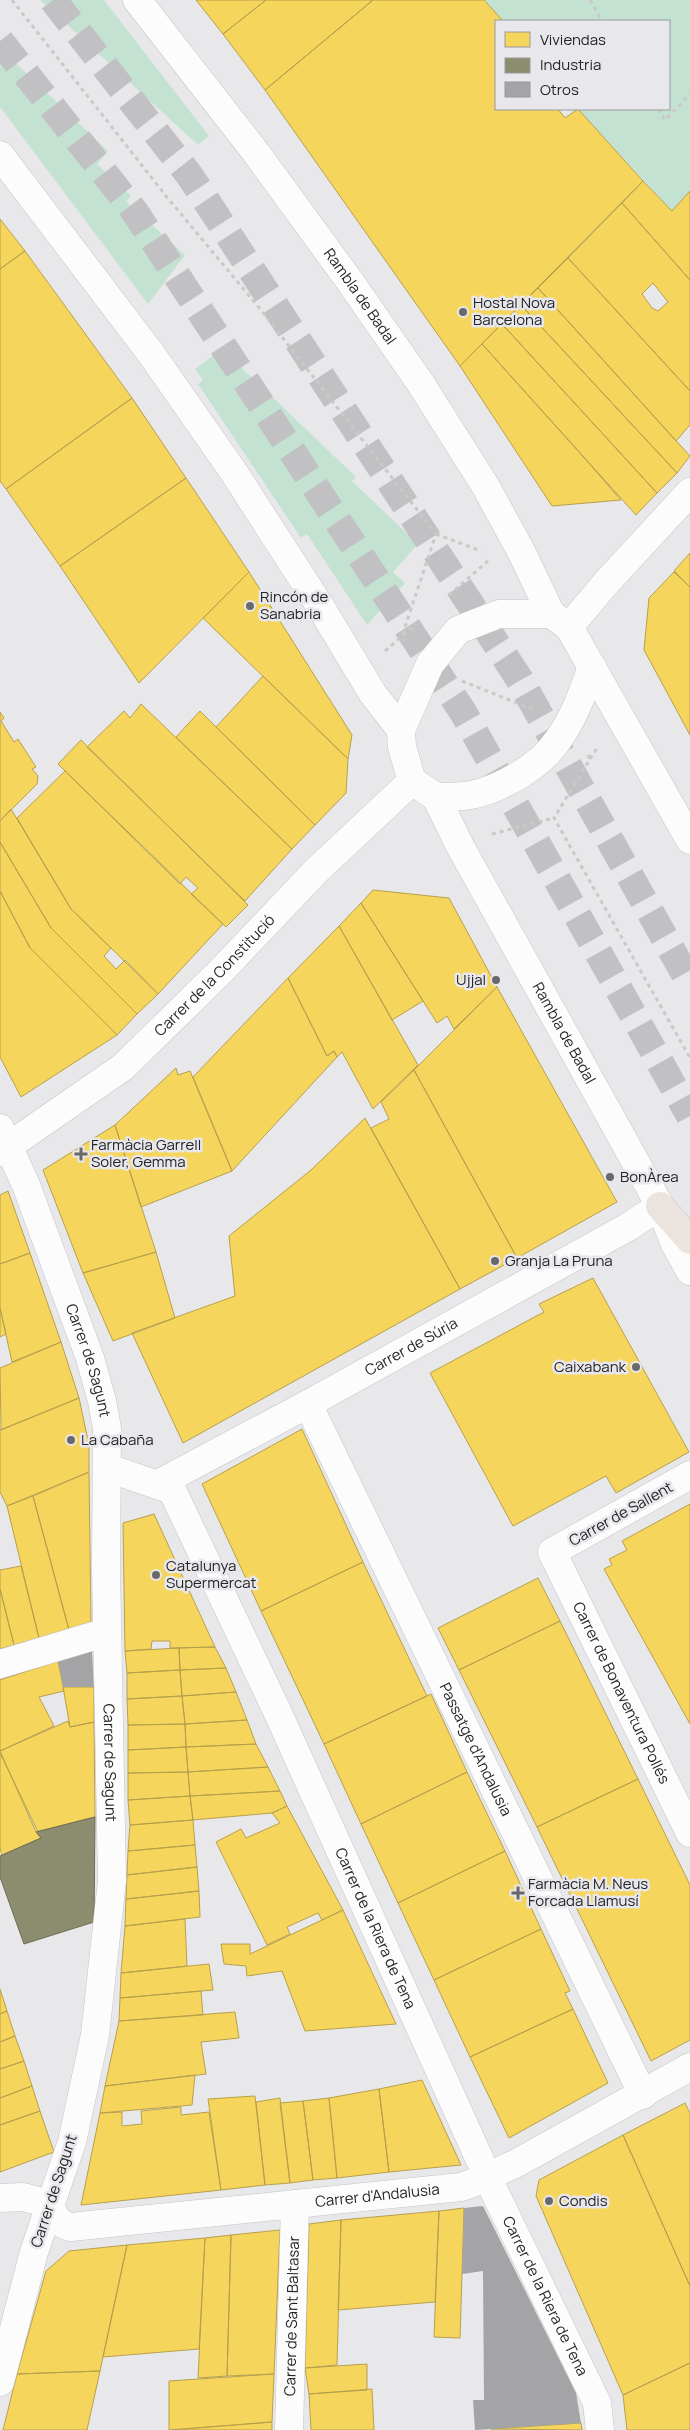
<svg xmlns="http://www.w3.org/2000/svg" width="690" height="2430" font-family="Manrope,sans-serif">
<rect width="100%" height="100%" fill="#e8e8eb"/>
<path fill="#c4e2d1" d="M 40,0 L 104,0 L 209,136 L 198,145 Z
M 484,0 L 690,0 L 690,191 L 672,211 L 578,109 L 669,109 L 669,21 L 503,21 Z
M 0,48 L 108,151 L 97,164 L 131,196 L 126,201 L 185,255 L 148,304 L 0,107 Z
M 222,349 L 356,477 L 352,481 L 418,544 L 393,572 L 405,583 L 367,625 L 307,534 L 301,538 L 198,384 L 203,380 L 195,369 Z"/>
<path fill="#f6d55c" stroke="#b7a04c" fill-rule="evenodd" d="M 196,0 L 266,0 L 223,34 Z
M 266,0 L 373,0 L 265,90 L 223,34 Z
M 373,0 L 484,0 L 503,21 L 496,21 L 496,109 L 558,109 L 565,118 L 578,109 L 643,181 L 460,366 L 265,90 Z
M 643,181 L 672,211 L 690,191 L 690,280 L 622,203 Z
M 622,203 L 690,280 L 690,391 L 568,258 ZM 653,283 L 668,302 L 658,311 L 652,308 L 642,294 Z
M 0,219 L 25,251 L 0,269 Z
M 25,251 L 132,398 L 6,489 L 0,481 L 0,269 Z
M 568,258 L 690,391 L 690,425 L 676,441 L 538,288 Z
M 538,288 L 690,456 L 677,473 L 521,305 Z
M 521,305 L 677,473 L 657,493 L 502,324 Z
M 502,324 L 657,493 L 636,515 L 482,344 Z
M 482,344 L 587,461 L 621,500 L 552,506 L 460,366 Z
M 132,398 L 186,478 L 60,566 L 6,489 Z
M 186,478 L 249,572 L 139,683 L 60,566 Z
M 690,553 L 690,587 L 674,571 Z
M 249,572 L 352,735 L 348,759 L 203,618 Z
M 674,572 L 690,587 L 690,735 L 644,650 L 649,598 Z
M 263,676 L 348,759 L 346,793 L 315,825 L 216,727 Z
M 141,704 L 292,849 L 245,901 L 87,747 L 124,711 L 130,718 Z
M 200,711 L 315,825 L 292,849 L 176,737 Z
M 0,712 L 4,718 L 1,721 L 14,742 L 18,739 L 36,767 L 32,769 L 38,776 L 37,784 L 0,821 Z
M 81,740 L 248,905 L 226,927 L 191,894 L 198,888 L 186,877 L 180,884 L 58,764 Z
M 65,771 L 223,924 L 158,994 L 71,909 L 17,818 Z
M 11,809 L 71,909 L 111,948 L 104,956 L 116,969 L 125,960 L 158,994 L 137,1014 L 51,928 L 0,842 L 0,821 Z
M 0,842 L 51,928 L 137,1014 L 117,1035 L 30,948 L 0,891 Z
M 373,890 L 449,898 L 497,987 L 454,1029 L 447,1016 L 437,1023 L 361,903 Z
M 0,891 L 30,948 L 117,1035 L 21,1097 L 0,1057 Z
M 361,903 L 423,1001 L 392,1020 L 339,926 Z
M 339,926 L 418,1065 L 373,1109 L 342,1052 L 337,1057 L 334,1051 L 327,1056 L 288,978 Z
M 288,978 L 327,1056 L 334,1051 L 337,1057 L 232,1171 L 193,1077 Z
M 497,987 L 617,1202 L 517,1258 L 414,1070 Z
M 176,1068 L 178,1075 L 190,1071 L 232,1171 L 141,1207 L 115,1125 Z
M 414,1070 L 517,1258 L 460,1289 L 371,1128 L 389,1119 L 381,1102 Z
M 365,1118 L 460,1289 L 183,1443 L 132,1333 L 235,1296 L 229,1236 L 311,1170 Z
M 115,1125 L 156,1252 L 83,1273 L 43,1170 Z
M 8,1191 L 30,1253 L 0,1264 L 0,1195 Z
M 156,1252 L 175,1318 L 113,1341 L 83,1273 Z
M 30,1253 L 61,1342 L 12,1362 L 0,1308 L 0,1264 Z
M 593,1278 L 689,1452 L 616,1493 L 606,1476 L 513,1526 L 430,1373 L 544,1312 L 539,1304 Z
M 0,1308 L 6,1334 L 0,1337 Z
M 61,1342 L 79,1398 L 1,1430 L 0,1368 Z
M 79,1398 L 89,1445 L 89,1472 L 7,1506 L 0,1492 L 0,1430 Z
M 302,1429 L 363,1562 L 261,1611 L 202,1484 Z
M 89,1472 L 91,1622 L 69,1630 L 33,1496 Z
M 33,1496 L 69,1630 L 39,1638 L 7,1506 Z
M 690,1504 L 690,1724 L 604,1569 L 612,1565 L 609,1559 L 627,1550 L 622,1541 Z
M 154,1514 L 215,1647 L 170,1648 L 170,1641 L 152,1641 L 151,1649 L 125,1651 L 123,1523 Z
M 363,1562 L 427,1696 L 324,1744 L 261,1611 Z
M 21,1566 L 39,1638 L 14,1645 L 0,1589 L 0,1570 Z
M 538,1578 L 560,1621 L 459,1670 L 438,1628 Z
M 0,1589 L 14,1645 L 0,1649 Z
M 560,1621 L 638,1779 L 537,1827 L 459,1670 Z
M 215,1647 L 226,1668 L 180,1670 L 179,1648 Z
M 179,1648 L 180,1670 L 127,1673 L 125,1651 Z
M 58,1661 L 64,1691 L 39,1697 L 54,1726 L 0,1751 L 0,1680 Z
M 226,1668 L 236,1692 L 182,1696 L 180,1670 Z
M 180,1670 L 182,1696 L 127,1699 L 127,1673 Z
M 63,1687 L 94,1687 L 94,1722 L 70,1727 Z
M 236,1692 L 247,1720 L 185,1724 L 182,1696 Z
M 431,1694 L 467,1772 L 361,1824 L 324,1744 Z
M 182,1696 L 185,1724 L 128,1725 L 127,1699 Z
M 247,1720 L 256,1744 L 186,1747 L 185,1724 Z
M 68,1721 L 70,1727 L 94,1722 L 95,1817 L 36,1832 L 0,1751 Z
M 185,1724 L 186,1747 L 128,1750 L 128,1725 Z
M 256,1744 L 268,1767 L 188,1772 L 186,1747 Z
M 186,1747 L 188,1772 L 128,1773 L 128,1750 Z
M 0,1753 L 41,1838 L 2,1855 L 0,1848 Z
M 268,1767 L 280,1791 L 190,1796 L 188,1772 Z
M 188,1772 L 190,1796 L 128,1800 L 128,1773 Z
M 467,1772 L 505,1851 L 398,1903 L 361,1824 Z
M 638,1779 L 690,1885 L 690,2040 L 651,2061 L 537,1827 Z
M 280,1791 L 287,1806 L 272,1813 L 193,1820 L 190,1796 Z
M 190,1796 L 193,1820 L 130,1825 L 128,1800 Z
M 287,1806 L 343,1910 L 322,1920 L 318,1913 L 287,1927 L 290,1934 L 267,1945 L 216,1842 L 241,1829 L 246,1838 L 280,1823 L 272,1813 Z
M 193,1820 L 195,1845 L 128,1851 L 130,1825 Z
M 195,1845 L 197,1867 L 127,1875 L 128,1851 Z
M 505,1851 L 541,1929 L 434,1980 L 398,1903 Z
M 197,1867 L 199,1891 L 126,1899 L 127,1875 Z
M 199,1891 L 200,1917 L 125,1926 L 126,1899 Z
M 343,1910 L 396,2024 L 305,2031 L 282,1971 L 247,1976 L 246,1966 L 224,1964 L 221,1944 L 250,1944 L 250,1954 Z
M 185,1919 L 187,1966 L 121,1973 L 125,1926 Z
M 541,1929 L 570,1991 L 565,1993 L 573,2009 L 470,2057 L 434,1980 Z
M 209,1964 L 213,1990 L 120,1998 L 121,1973 Z
M 0,1989 L 7,2011 L 0,2014 Z
M 201,1991 L 203,2015 L 119,2021 L 120,1998 Z
M 573,2009 L 608,2083 L 509,2138 L 470,2057 Z
M 7,2011 L 15,2036 L 0,2042 L 0,2014 Z
M 235,2012 L 239,2038 L 201,2042 L 206,2074 L 105,2086 L 119,2021 Z
M 15,2036 L 24,2061 L 0,2069 L 0,2042 Z
M 24,2061 L 32,2086 L 0,2098 L 0,2069 Z
M 195,2075 L 192,2105 L 100,2113 L 105,2086 Z
M 422,2080 L 461,2165 L 389,2172 L 379,2089 Z
M 32,2086 L 40,2111 L 0,2125 L 0,2098 Z
M 379,2089 L 389,2172 L 337,2178 L 329,2098 Z
M 255,2096 L 265,2185 L 221,2190 L 208,2099 Z
M 280,2098 L 290,2183 L 265,2185 L 256,2102 Z
M 329,2098 L 337,2178 L 313,2180 L 303,2101 Z
M 303,2101 L 313,2180 L 290,2183 L 280,2103 Z
M 685,2103 L 690,2113 L 690,2286 L 623,2135 Z
M 181,2107 L 181,2115 L 209,2112 L 221,2190 L 81,2205 L 100,2113 L 122,2112 L 122,2126 L 142,2124 L 141,2111 Z
M 40,2111 L 54,2152 L 0,2172 L 0,2125 Z
M 623,2135 L 690,2286 L 690,2363 L 623,2395 L 536,2196 L 539,2180 Z
M 464,2208 L 460,2338 L 434,2337 L 439,2211 Z
M 439,2211 L 435,2302 L 338,2310 L 341,2220 Z
M 341,2220 L 337,2365 L 305,2368 L 309,2224 Z
M 280,2230 L 274,2374 L 227,2376 L 231,2235 Z
M 231,2235 L 227,2376 L 198,2378 L 205,2238 Z
M 205,2238 L 199,2349 L 103,2357 L 127,2245 Z
M 127,2245 L 100,2371 L 17,2374 L 46,2271 L 69,2251 Z
M 690,2363 L 690,2430 L 627,2430 L 623,2395 Z
M 367,2364 L 367,2390 L 309,2394 L 305,2368 Z
M 100,2371 L 87,2430 L 3,2430 L 17,2374 Z
M 274,2374 L 272,2422 L 169,2430 L 169,2381 Z
M 372,2389 L 374,2430 L 311,2430 L 309,2394 Z
M 272,2422 L 272,2430 L 172,2430 Z
M 581,2423 L 582,2430 L 491,2429 Z"/>
<path fill="#8c8c6e" stroke="#6d6d58" d="M 95,1817 L 94,1922 L 24,1944 L 0,1877 L 0,1856 L 41,1838 L 36,1832 Z"/>
<path fill="#a4a4a7" d="M 92,1651 L 94,1687 L 63,1687 L 58,1661 Z
M 483,2206 L 576,2393 L 581,2423 L 475,2430 L 473,2400 L 484,2400 L 483,2271 L 462,2274 L 464,2208 Z"/>
<g fill="none" stroke-linecap="round" stroke-linejoin="round">
<path stroke="#c1c1c4" stroke-width="28" stroke-dasharray="28 14" stroke-linecap="butt" d="M 53,0 L 190,176 L 520,680 L 690,983
M 0,41 L 135,212 L 463,712 L 690,1116"/>
<g stroke="#c5c5c8" stroke-width="29">
<g id="minor">
<path id="s1" d="M 137,0 L 257,154 L 351,283 L 421,384 L 486,487 L 522,553 L 551,614 L 569,627 L 690,840"/>
<path d="M 0,155 L 152,355 L 233,471 L 320,606 L 373,694 L 401,730"/>
<path id="s2" d="M 551,614 L 499,614 L 458,630 L 430,664 L 401,730 L 402,747 L 412,781 L 436,797 L 460,846 L 660,1206 L 675,1244 L 690,1271"/>
<path d="M 569,627 L 606,583 L 690,492"/>
<path d="M 436,797 C 448,797 460,797 471,795 C 501,789 541,766 558,740 C 574,718 583,692 592,667"/>
<path id="s3" d="M 0,1128 L 26,1185 L 90,1358 L 102,1401 L 107,1428 L 106,1568 L 112,1881 L 95,2035 L 72,2142 L 34,2252 L 0,2382"/>
<path id="s4" d="M 0,1152 L 123,1067 L 221,971 L 316,871 L 412,781"/>
<path id="s5" d="M 308,1404 L 643,2095"/>
<path id="s6" d="M 108,1468 L 172,1490 L 277,1711 L 494,2191 L 597,2403 L 600,2430"/>
<path id="s7" d="M 690,1475 L 552,1552 L 690,1833"/>
<path id="s8" d="M 158,1484 L 308,1404 L 628,1227 L 660,1206"/>
<path d="M 0,1664 L 97,1635"/>
<path id="s9" d="M 0,2198 L 23,2197 L 50,2204 C 53,2216 58,2224 71,2227 L 461,2187 L 475,2182 L 515,2164 L 690,2067"/>
<path id="s10" d="M 289,2430 L 295,2204"/>
</g>
</g>
<g stroke="#c3c3c4" stroke-width="29">
<path id="major" d="M 660,1206 L 690,1240"/>
</g>
<path stroke="#c9c9ca" stroke-width="3" stroke-dasharray="4 4" stroke-linecap="butt" d="M 12,0 L 166,196 L 261,310 L 436,534 L 402,636 L 404,641
M 590,0 L 602,21
M 658,109 L 665,120 L 690,94
M 436,534 L 481,551
M 449,595 L 488,561
M 385,651 L 416,624
M 462,681 L 537,711
M 588,755 L 590,759 L 554,818 L 690,1058
M 590,759 L 598,747
M 492,834 L 554,818"/>
<use href="#minor" stroke="#fcfcfc" stroke-width="28"/>
<use href="#major" stroke="#ebe3dd" stroke-width="28"/>
</g>
<g fill="#69696b" stroke="#e7e7ec" stroke-width="2">
<circle cx="463" cy="312" r="5"/>
<circle cx="250" cy="606" r="5"/>
<circle cx="496" cy="980" r="5"/>
<path d="M78.5 1146.5h5v5h5v5h-5v5h-5v-5h-5v-5h5z"/>
<circle cx="610" cy="1177" r="5"/>
<circle cx="495" cy="1261" r="5"/>
<circle cx="636" cy="1367" r="5"/>
<circle cx="71" cy="1440" r="5"/>
<circle cx="156" cy="1575" r="5"/>
<path d="M515.5 1885.5h5v5h5v5h-5v5h-5v-5h-5v-5h5z"/>
<circle cx="549" cy="2201" r="5"/>
</g>
<g text-anchor="middle" stroke-width="5" stroke-linejoin="round" paint-order="stroke">
<g font-size="15" fill="#252526" stroke="#e7e7ec">
<text dy="5" stroke="none"><textPath href="#s1" startOffset="371">Rambla de Badal</textPath></text>
<text dy="5" stroke="none"><textPath href="#s4" startOffset="279">Carrer de la Constitució</textPath></text>
<text dy="5" stroke="none"><textPath href="#s2" startOffset="562">Rambla de Badal</textPath></text>
<text dy="5" stroke="none"><textPath href="#s8" startOffset="288">Carrer de Súria</textPath></text>
<text dy="5" stroke="none"><textPath href="#s3" startOffset="249">Carrer de Sagunt</textPath></text>
<text transform="translate(621 1514) rotate(-29)" y="5">Carrer de Sallent</text>
<text dy="5" stroke="none"><textPath href="#s7" startOffset="315">Carrer de Bonaventura Pollés</textPath></text>
<text dy="5" stroke="none"><textPath href="#s5" startOffset="384">Passatge d'Andalusia</textPath></text>
<text dy="5" stroke="none"><textPath href="#s3" startOffset="654">Carrer de Sagunt</textPath></text>
<text dy="5" stroke="none"><textPath href="#s6" startOffset="551">Carrer de la Riera de Tena</textPath></text>
<text transform="translate(54 2191) rotate(-72)" y="5">Carrer de Sagunt</text>
<text dy="5" stroke="none"><textPath href="#s9" startOffset="392">Carrer d'Andalusia</textPath></text>
<text dy="5" stroke="none"><textPath href="#s6" startOffset="956">Carrer de la Riera de Tena</textPath></text>
<text dy="5" stroke="none"><textPath href="#s10" startOffset="114">Carrer de Sant Baltasar</textPath></text>
</g>
<g font-size="15" fill="#252526" stroke="#e7e7ec" text-anchor="start">
<text x="473" y="308">Hostal Nova<tspan x="473" dy="17">Barcelona</tspan></text>
<text x="260" y="602">Rincón de<tspan x="260" dy="17">Sanabria</tspan></text>
<text x="486" y="985" text-anchor="end">Ujjal</text>
<text x="91" y="1150">Farmàcia Garrell<tspan x="91" dy="17">Soler, Gemma</tspan></text>
<text x="620" y="1182">BonÀrea</text>
<text x="505" y="1266">Granja La Pruna</text>
<text x="626" y="1372" text-anchor="end">Caixabank</text>
<text x="81" y="1445">La Cabaña</text>
<text x="166" y="1571">Catalunya<tspan x="166" dy="17">Supermercat</tspan></text>
<text x="528" y="1889">Farmàcia M. Neus<tspan x="528" dy="17">Forcada Llamusí</tspan></text>
<text x="559" y="2206">Condis</text>
</g>
</g>
<rect x="495" y="20" width="175" height="90" fill="#e7e7ec" stroke="#99999d"/>
<rect x="505" y="32" width="25" height="15" fill="#f6d55c" stroke="#99999d"/>
<text x="540" y="45" font-size="15" fill="#252526">Viviendas</text>
<rect x="505" y="58" width="25" height="15" fill="#8c8c6e" stroke="#99999d"/>
<text x="540" y="70" font-size="15" fill="#252526">Industria</text>
<rect x="505" y="82" width="25" height="15" fill="#a4a4a7" stroke="#99999d"/>
<text x="540" y="95" font-size="15" fill="#252526">Otros</text>
</svg>
